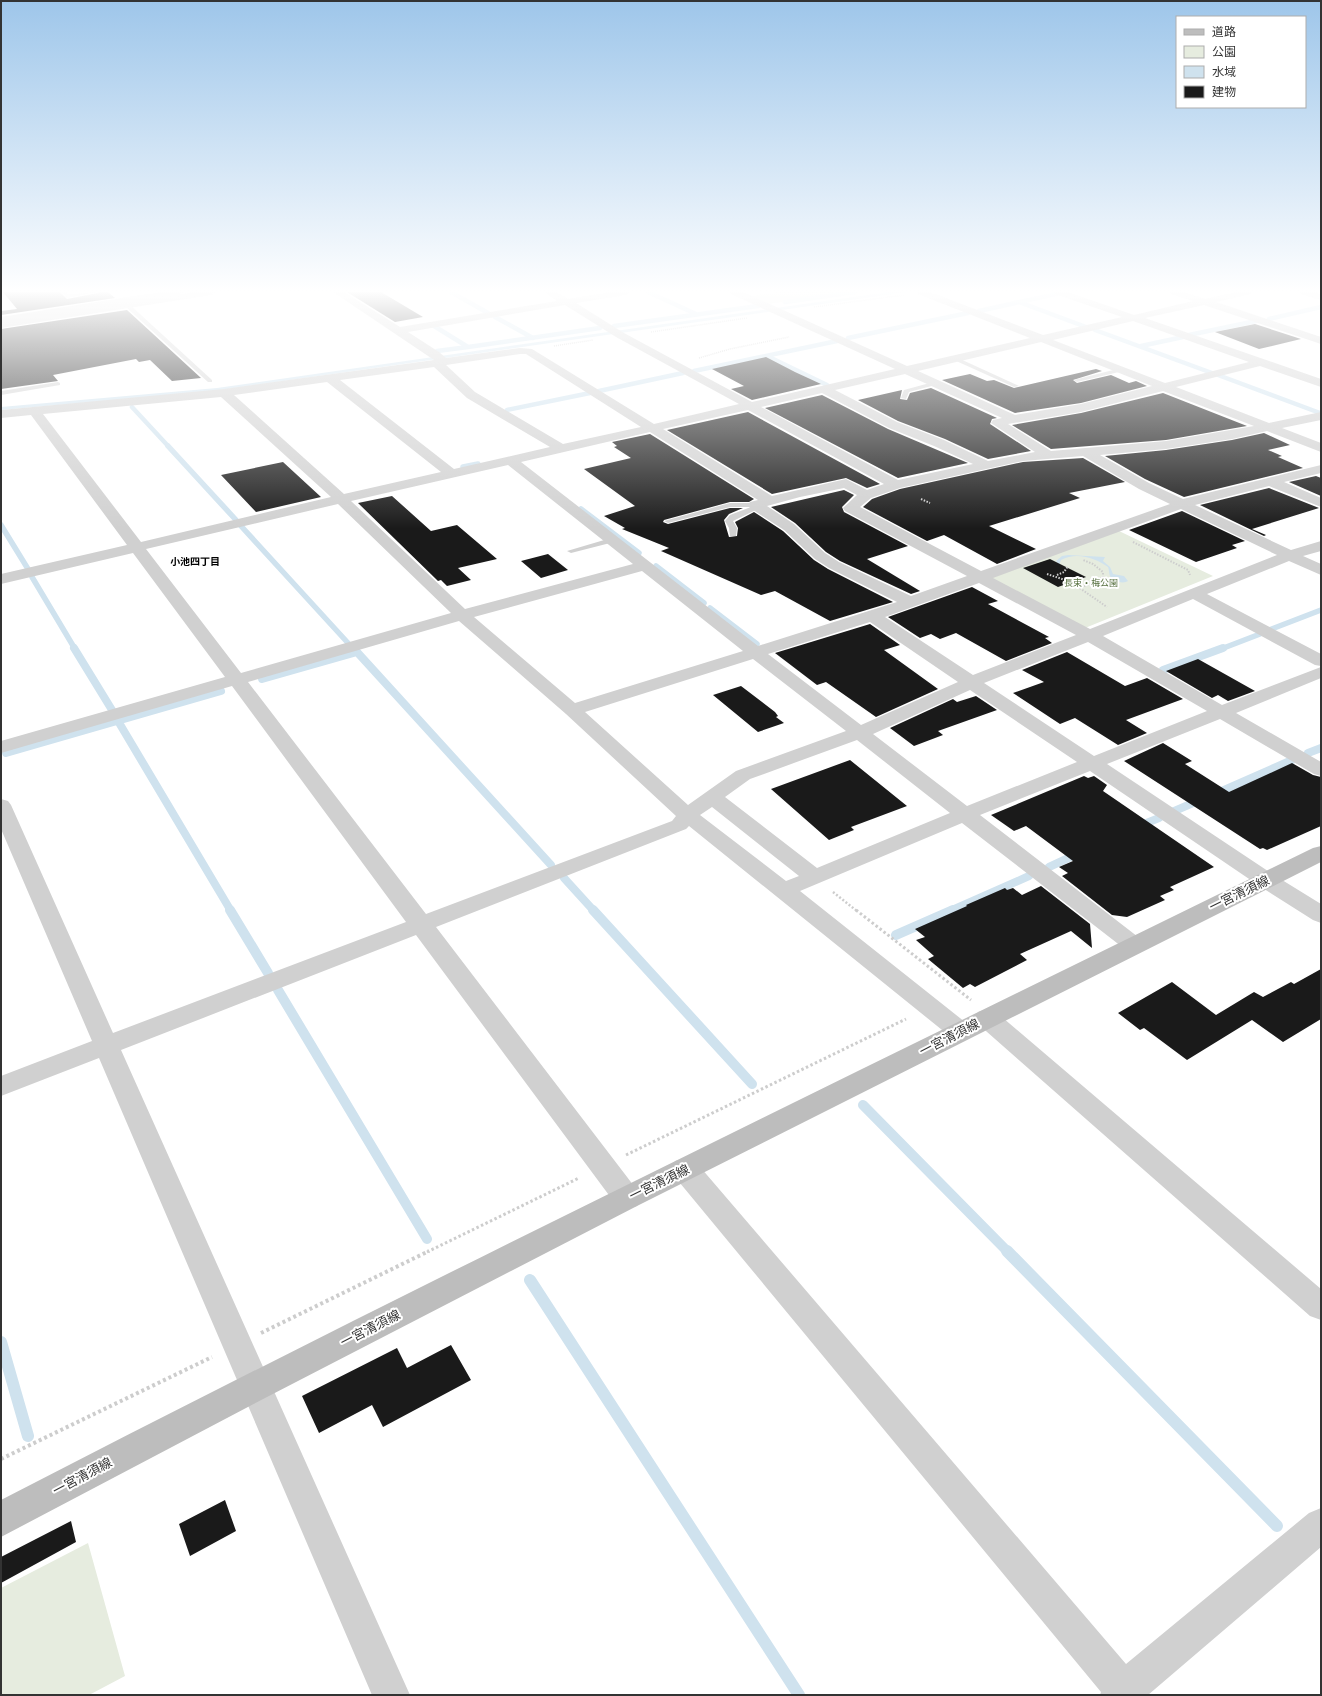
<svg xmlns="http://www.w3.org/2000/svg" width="1322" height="1696" font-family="'PT Sans Narrow','Noto Sans JP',sans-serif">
<rect width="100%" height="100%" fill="#fff"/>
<path fill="#e6ecdf" d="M 776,292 L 832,292 L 837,294 L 768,304 L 751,296 Z
M 1119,531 L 1213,576 L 1085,628 L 990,578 Z
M 88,1543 L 125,1676 L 89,1695 L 1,1695 L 1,1588 Z"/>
<path fill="#cfe2ee" d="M 888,292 L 907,292 L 207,392 L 1,410 L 1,407 L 217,388 Z
M 1068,555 L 1105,557 L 1103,561 L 1110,567 L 1113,574 L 1124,576 L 1128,581 C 1124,584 1113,582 1110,576 C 1109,574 1109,569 1108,567 C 1097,559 1077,551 1061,560 L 1059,565 L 1056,561 L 1062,556 Z"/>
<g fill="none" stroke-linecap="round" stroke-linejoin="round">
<path stroke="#cfe2ee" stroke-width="4.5" d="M 451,292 L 488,313
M 648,292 L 696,314
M 785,302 L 855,292
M 1019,302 L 1086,327
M 979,311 L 1060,293
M 495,317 L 533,338
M 1269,319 L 1321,307
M 434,326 L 468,347 L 600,328
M 614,326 L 758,306
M 1095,330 L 1212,373
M 1189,335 L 1256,321
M 848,338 L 968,313
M 1141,346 L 1183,337
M 437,351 L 468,347
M 767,356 L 827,385
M 694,371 L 837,341
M 1218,375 L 1320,413
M 599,391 L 683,373
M 132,407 L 169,447
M 507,410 L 590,393"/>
<path stroke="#cfe2ee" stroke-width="5.5" d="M 168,446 L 236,520
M 463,467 L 478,464
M 581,509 L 639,553
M 1,525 L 28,569
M 241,526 L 348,643
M 656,566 L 704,603
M 32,577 L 75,649
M 710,608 L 757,644
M 1269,630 L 1321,610
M 1221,649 L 1260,634"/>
<path stroke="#cfe2ee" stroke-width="8" d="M 74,648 L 112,710
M 1163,670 L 1223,648
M 262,679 L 357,652 L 551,865
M 118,721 L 231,911
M 6,753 L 221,691
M 1308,753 L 1321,748
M 1215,794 L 1292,760
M 1172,812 L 1200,800
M 1139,826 L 1159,818
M 1049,867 L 1077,854
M 564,878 L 594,911
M 950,911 L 1029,876"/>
<path stroke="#cfe2ee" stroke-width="10" d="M 230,910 L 268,973
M 593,910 L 752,1084
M 896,935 L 953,910
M 278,990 L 427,1239
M 863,1105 L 1008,1252"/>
<path stroke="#cfe2ee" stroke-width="12" d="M 1007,1251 L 1277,1526
M 530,1280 L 799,1695
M 1,1342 L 28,1436"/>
</g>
<path fill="#1a1a1a" d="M 3,292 L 60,292 L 67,299 L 98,293 L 99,292 L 108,292 L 115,298 L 1,315 L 1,311 L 17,309 Z
M 347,292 L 381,292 L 423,317 L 395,322 Z
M 127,310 L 201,378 L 172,381 L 150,360 L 139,362 L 136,359 L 53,375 L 58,381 L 1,389 L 1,329 Z
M 1255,324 L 1301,339 L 1259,349 L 1215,332 Z
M 766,357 L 795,372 L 821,384 L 752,400 L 731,389 L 744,386 L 712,369 Z
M 1096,369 L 1102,371 L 1073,380 L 1077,383 L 1111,375 L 1129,383 L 1136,381 L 1147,386 L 1081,403 L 1015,413 L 942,380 L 970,374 L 987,381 L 994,380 L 1014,388 Z
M 931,388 L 997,418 L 992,419 L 990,424 L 1031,451 L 988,459 L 945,439 L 898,421 L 858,400 L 902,390 L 900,399 L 907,400 L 910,393 Z
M 1163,393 L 1247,426 L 1166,440 L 1051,449 L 1012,425 L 1081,413 Z
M 822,395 L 888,429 L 968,463 L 898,478 L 765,408 Z
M 748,412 L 880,484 L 867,488 L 846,478 L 772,494 L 667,430 Z
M 1264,433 L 1290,445 L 1268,450 L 1282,456 L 1278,457 L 1303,468 L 1184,497 L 1145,479 L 1105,456 L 1166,450 L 1232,440 Z
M 650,434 L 754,499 L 749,502 L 730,502 L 664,520 L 663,522 L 668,524 L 730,508 L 743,508 L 729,514 L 724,520 L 729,537 L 737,536 L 738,528 L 735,522 L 754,512 L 783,531 L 814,560 L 828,569 L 893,602 L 830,621 L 775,591 L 761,595 L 661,551 L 669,548 L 622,529 L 625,528 L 604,516 L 635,506 L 584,469 L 631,458 L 614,447 L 617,446 L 612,442 Z
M 1083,458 L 1125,482 L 1069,493 L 1080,498 L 989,526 L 1036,549 L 997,564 L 944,535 L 927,541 L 863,507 L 872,499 L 900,489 L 1023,462 Z
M 283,462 L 321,497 L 256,512 L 221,475 Z
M 1316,476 L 1321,478 L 1321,496 L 1289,482 Z
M 1269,488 L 1319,508 L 1252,529 L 1266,535 L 1264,536 L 1200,505 Z
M 844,490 L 854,495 L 842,507 L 844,512 L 908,546 L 867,559 L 920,591 L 911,594 L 840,561 L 826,552 L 795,523 L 771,507 Z
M 392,496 L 431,531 L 457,525 L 497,559 L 458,568 L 471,580 L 447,586 L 441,580 L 438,581 L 358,503 Z
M 1182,511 L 1245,541 L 1232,545 L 1237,548 L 1196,562 L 1129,530 Z
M 548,554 L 568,570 L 541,578 L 521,561 Z
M 1050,559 L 1086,577 L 1058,587 L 1023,568 Z
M 972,587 L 998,601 L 988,604 L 1049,637 L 1045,638 L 1052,643 L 1006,661 L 956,633 L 940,639 L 931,634 L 920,638 L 888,617 Z
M 870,624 L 900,645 L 884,650 L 938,689 L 876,717 L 826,682 L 817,685 L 775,653 Z
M 1067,652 L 1125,686 L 1147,678 L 1183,699 L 1126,720 L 1147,733 L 1118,745 L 1075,718 L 1060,724 L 1013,693 L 1044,682 L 1022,670 Z
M 1198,659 L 1255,691 L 1228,701 L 1218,695 L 1212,698 L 1166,671 Z
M 741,686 L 775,712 L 778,716 L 776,717 L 784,723 L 758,732 L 713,695 Z
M 976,696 L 997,710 L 938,731 L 943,735 L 914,746 L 890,728 L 953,699 L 957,702 Z
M 1163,743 L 1192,761 L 1185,764 L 1229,792 L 1292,763 L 1313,775 L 1321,777 L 1321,826 L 1267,850 L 1263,848 L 1260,849 L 1124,761 Z
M 850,760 L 907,806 L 851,827 L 854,830 L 829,840 L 771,789 Z
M 1084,776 L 1088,778 L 1094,776 L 1107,785 L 1103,791 L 1214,867 L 1170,887 L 1174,890 L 1160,896 L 1165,900 L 1127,917 L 1112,915 L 1062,876 L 1068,873 L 1059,867 L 1073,861 L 1026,826 L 1014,831 L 991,815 Z
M 1041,886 L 1090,924 L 1092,948 L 1071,931 L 1020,954 L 1027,960 L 975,987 L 970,984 L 963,988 L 928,959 L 934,956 L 916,940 L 925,937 L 915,929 L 967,906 L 966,905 L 1005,888 L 1007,890 L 1013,888 L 1022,895 Z
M 1321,969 L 1321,1019 L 1283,1042 L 1252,1020 L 1187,1060 L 1144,1028 L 1140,1030 L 1118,1013 L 1172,982 L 1216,1015 L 1254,992 L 1263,997 L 1291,982 L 1294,984 Z
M 451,1345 L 471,1380 L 383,1427 L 372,1405 L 319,1433 L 302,1396 L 397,1348 L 407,1368 Z
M 225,1500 L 236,1531 L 190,1556 L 179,1524 Z
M 71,1521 L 76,1542 L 1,1583 L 1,1557 Z"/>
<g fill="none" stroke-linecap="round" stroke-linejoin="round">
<path stroke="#cdcdcd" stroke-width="1.5" stroke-dasharray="1 1" stroke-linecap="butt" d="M 814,307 L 904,295
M 651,332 L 747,318
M 554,346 L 593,340
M 699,358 L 730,349 L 789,337"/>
<path stroke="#cdcdcd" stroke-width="2" stroke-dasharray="1.5 1.5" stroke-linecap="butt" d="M 921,499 L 930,503
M 1133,542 L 1188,570 L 1190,575
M 1047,574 L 1071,582 L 1107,607
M 1057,575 L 1064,572 L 1068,566
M 1081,587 L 1096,582 L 1103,577 L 1103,572 L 1093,564 L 1083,560"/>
<path stroke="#cdcdcd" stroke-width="2.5" stroke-dasharray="2 2" stroke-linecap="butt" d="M 833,892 L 857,911"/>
<path stroke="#cdcdcd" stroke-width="3" stroke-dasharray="2.5 2.5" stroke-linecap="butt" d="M 856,910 L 971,1000
M 626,1155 L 906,1019
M 427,1252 L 579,1178"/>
<path stroke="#cdcdcd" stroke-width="4" stroke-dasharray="3 3" stroke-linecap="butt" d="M 261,1333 L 429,1251
M 1,1459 L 212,1357"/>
<path fill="#d0d0d0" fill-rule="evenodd" d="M 61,292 L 66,292 L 68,294 L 98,292 L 67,298 Z
M 125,304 L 129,304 L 212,380 L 212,382 L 208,382 L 125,306 Z
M 954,358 L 958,358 L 1019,386 L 1014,387 L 954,360 Z
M 1121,368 L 1123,369 L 1123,371 L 1077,382 L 1074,380 Z
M 937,381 L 939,382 L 939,384 L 909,392 L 906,399 L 901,398 L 904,390 Z
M 58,382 L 60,383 L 60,385 L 1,395 L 1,391 Z
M 730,503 L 755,503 L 762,507 L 733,521 L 737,528 L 736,536 L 730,536 L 729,528 L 725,521 L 730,515 L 751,507 L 730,507 L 668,523 L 664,521 Z
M 611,538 L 614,538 L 614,542 L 571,553 L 567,551 Z"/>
<path fill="#d0d0d0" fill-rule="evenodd" d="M 193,292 L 216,292 L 211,295 L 1,328 L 1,322 Z
M 333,292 L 344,292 L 400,327 L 557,301 L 545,292 L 557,292 L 568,299 L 610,292 L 631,292 L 626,295 L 576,303 L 624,333 L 752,402 L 895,369 L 731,294 L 730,292 L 743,292 L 907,366 L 1030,338 L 918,294 L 917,292 L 930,292 L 1043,335 L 1122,317 L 1055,294 L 1054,292 L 1068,292 L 1134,315 L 1193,301 L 1171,294 L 1170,292 L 1184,292 L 1205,299 L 1235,292 L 1252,292 L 1251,294 L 1216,302 L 1321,337 L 1321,344 L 1204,305 L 1145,318 L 1321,379 L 1321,387 L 1260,366 L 1176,387 L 1269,423 L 1321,412 L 1321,420 L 1282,428 L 1321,443 L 1321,452 L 1267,431 L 1232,439 L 1166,449 L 1100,455 L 1149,483 L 1183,499 L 1321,465 L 1321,473 L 1284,482 L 1321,498 L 1321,507 L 1269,486 L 1195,505 L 1291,550 L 1321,541 L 1321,551 L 1303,556 L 1321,564 L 1321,575 L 1289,561 L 1207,594 L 1321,654 L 1321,666 L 1315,665 L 1193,599 L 1103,636 L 1222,705 L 1321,667 L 1321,678 L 1236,713 L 1321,762 L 1321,776 L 1314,774 L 1220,719 L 1107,764 L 1274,875 L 1277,880 L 1274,885 L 1266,887 L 1258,885 L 1090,771 L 980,815 L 1142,940 L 1145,945 L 1142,950 L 1134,953 L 1126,950 L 962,823 L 800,891 L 970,1026 L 973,1032 L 970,1038 L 961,1041 L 952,1038 L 689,826 L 686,829 L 436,927 L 637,1190 L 641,1198 L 637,1206 L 627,1209 L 617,1206 L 416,935 L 121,1050 L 410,1695 L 372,1695 L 99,1058 L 1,1096 L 1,1076 L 92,1041 L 1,829 L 1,799 L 8,801 L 11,805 L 113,1033 L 406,922 L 232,686 L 1,753 L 1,741 L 225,677 L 133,553 L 1,584 L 1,574 L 127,545 L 31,415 L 1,418 L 1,410 L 224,389 L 434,360 ZM 565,305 L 616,337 L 739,404 L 654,424 L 532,349 L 520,348 L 446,358 L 439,352 L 408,332 ZM 1133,321 L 1249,362 L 1165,383 L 1053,340 ZM 1041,342 L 1152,386 L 1081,404 L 1015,415 L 918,371 ZM 520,354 L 526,354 L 641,427 L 563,444 L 475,392 L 446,365 ZM 434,367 L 467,398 L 550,447 L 454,469 L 340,380 ZM 905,374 L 1002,418 L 993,420 L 991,423 L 1035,452 L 988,461 L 944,440 L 897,422 L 835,390 ZM 327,382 L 441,472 L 344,494 L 234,395 ZM 1163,391 L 1254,426 L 1166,441 L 1051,451 L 1008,424 L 1081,412 ZM 822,393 L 889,428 L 934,446 L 973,464 L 898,480 L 761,407 ZM 221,397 L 331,497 L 141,542 L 43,414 ZM 748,410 L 884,484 L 867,490 L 846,479 L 772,496 L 663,429 ZM 650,432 L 758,500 L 750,502 L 748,505 L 750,508 L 784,530 L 815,559 L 829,568 L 897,602 L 758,646 L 521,462 ZM 1083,456 L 1139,489 L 1170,504 L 981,571 L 860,507 L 871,498 L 900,488 L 1023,461 ZM 508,465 L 633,564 L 465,609 L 351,501 ZM 844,488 L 857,495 L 843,508 L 845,511 L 967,576 L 911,596 L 839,562 L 825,553 L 794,524 L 767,506 L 800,497 ZM 338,504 L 451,613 L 241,673 L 146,549 ZM 1181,509 L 1277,555 L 1090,629 L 993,578 ZM 642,571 L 743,651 L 575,703 L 474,617 ZM 979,583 L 1076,635 L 973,675 L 885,617 ZM 459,621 L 566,714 L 676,816 L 672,821 L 426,914 L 248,682 ZM 870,622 L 958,682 L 861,725 L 768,654 ZM 1088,642 L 1207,711 L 1094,756 L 984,683 ZM 753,659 L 846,731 L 736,771 L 688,805 L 585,712 ZM 970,690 L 1077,762 L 967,806 L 873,734 ZM 857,740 L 950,813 L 817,868 L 725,797 L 750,779 ZM 712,807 L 799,876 L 786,881 L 700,815 Z
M 1300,292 L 1315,292 L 1321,294 L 1321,300 L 1301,294 Z
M 987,1009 L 996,1012 L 1321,1289 L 1321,1320 L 1310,1316 L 978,1024 L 975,1018 L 978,1012 Z
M 685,1158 L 695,1161 L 1126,1664 L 1309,1513 L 1321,1508 L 1321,1547 L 1148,1695 L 1100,1695 L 1101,1692 L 675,1177 L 671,1169 L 675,1161 Z"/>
<path fill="#d0d0d0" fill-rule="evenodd" d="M 160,292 L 183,292 L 178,295 L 1,323 L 1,317 Z
M 1266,873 L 1274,875 L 1321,904 L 1321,923 L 1313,920 L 1258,885 L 1255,880 L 1258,875 Z"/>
<path fill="#bdbdbd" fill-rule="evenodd" d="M 1321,846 L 1321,862 L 637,1206 L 267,1397 L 1,1537 L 1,1500 C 435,1276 875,1063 1313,848 Z"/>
</g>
<linearGradient id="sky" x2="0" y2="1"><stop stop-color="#9ec6ea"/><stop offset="0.55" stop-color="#fff"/><stop offset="1" stop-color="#fff" stop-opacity="0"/></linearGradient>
<rect width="1322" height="529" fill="url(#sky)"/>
<g text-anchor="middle" stroke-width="4" stroke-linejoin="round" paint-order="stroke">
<g font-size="9" fill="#56703f" stroke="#fff">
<text x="1091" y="586">長束・梅公園</text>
</g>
<g font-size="10" font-weight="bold" fill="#000" stroke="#fff">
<text x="195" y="565">小池四丁目</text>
</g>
<g font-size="13" fill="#333" stroke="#fff">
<text transform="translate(1239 893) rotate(-26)" y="5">一宮清須線</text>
<text transform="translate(949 1037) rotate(-27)" y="5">一宮清須線</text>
<text transform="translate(659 1182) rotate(-26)" y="5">一宮清須線</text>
<text transform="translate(370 1328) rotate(-27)" y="5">一宮清須線</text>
<text transform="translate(82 1476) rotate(-28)" y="5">一宮清須線</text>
</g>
</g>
<rect width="1322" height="1696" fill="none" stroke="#333333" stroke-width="4"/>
<rect x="1176" y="16" width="130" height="92" fill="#ffffff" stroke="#adadad"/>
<rect x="1184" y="29" width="20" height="6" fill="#bdbdbd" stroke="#adadad"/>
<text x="1212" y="36" font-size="12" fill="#333333">道路</text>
<rect x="1184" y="46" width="20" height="12" fill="#e6ecdf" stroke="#adadad"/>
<text x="1212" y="56" font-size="12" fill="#333333">公園</text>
<rect x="1184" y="66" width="20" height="12" fill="#cfe2ee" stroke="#adadad"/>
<text x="1212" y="76" font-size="12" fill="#333333">水域</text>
<rect x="1184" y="86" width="20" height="12" fill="#1a1a1a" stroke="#adadad"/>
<text x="1212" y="96" font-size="12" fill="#333333">建物</text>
</svg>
